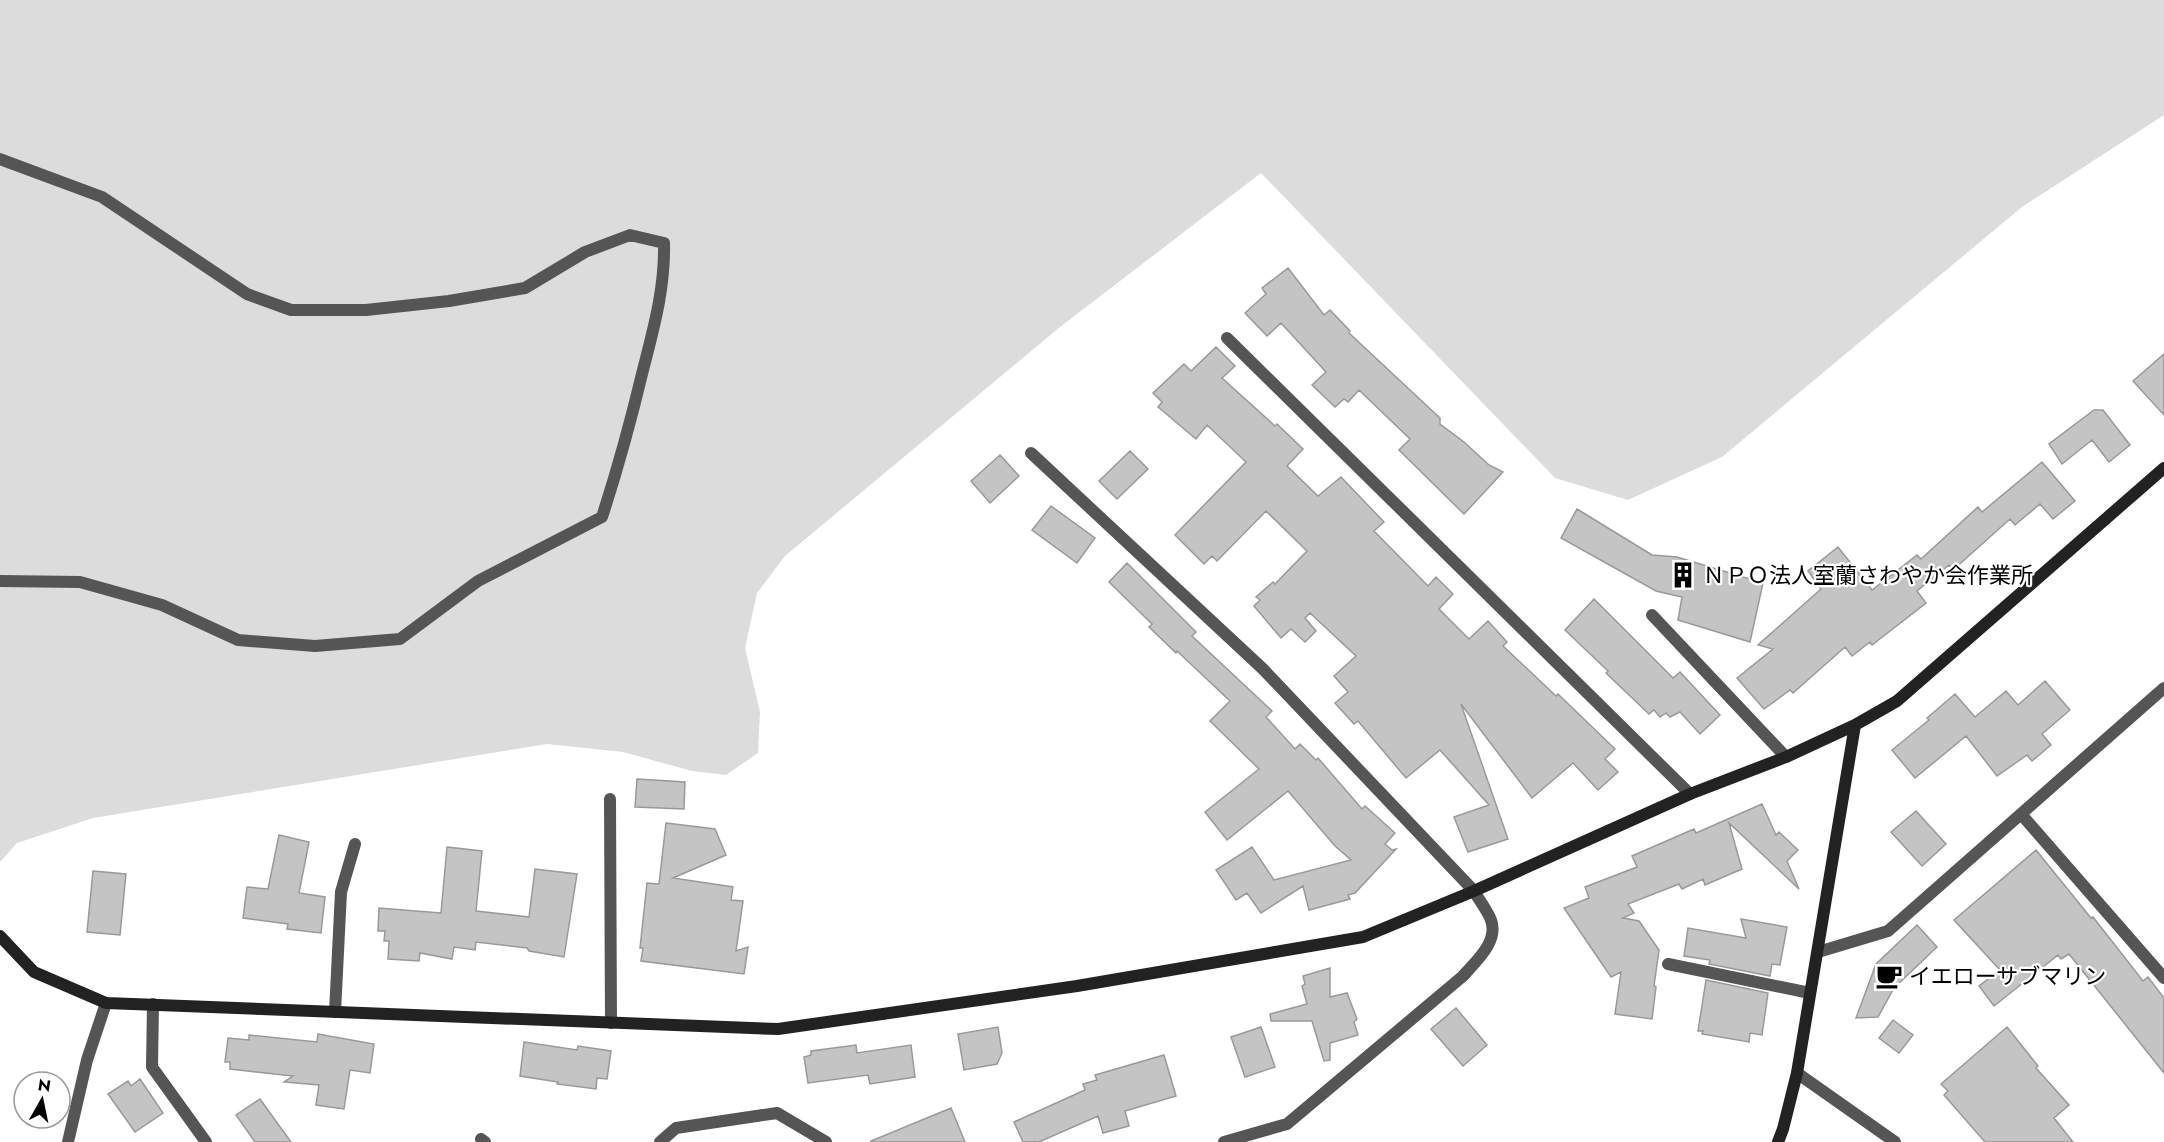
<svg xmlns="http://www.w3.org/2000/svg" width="2164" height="1142" font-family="Jost,'Noto Sans JP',sans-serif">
<rect width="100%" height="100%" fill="#fff"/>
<path fill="#dcdcdc" d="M 0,0 L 2164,0 L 2164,115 L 2022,207 L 1722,457 L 1628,500 L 1555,478 L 1261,173 L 1060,327 L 785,556 L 757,593 L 745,648 L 760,712 L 758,753 L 726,775 L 692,771 L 623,752 L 547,744 L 93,818 L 17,843 L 0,862 Z"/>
<path fill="#c4c4c4" stroke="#999" stroke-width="1.5" d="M 1288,268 L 1324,315 L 1330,310 L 1350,331 L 1349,333 L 1440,418 L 1440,424 L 1464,442 L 1489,465 L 1503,472 L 1464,514 L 1399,450 L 1410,439 L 1359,390 L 1348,402 L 1344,399 L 1335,407 L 1312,385 L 1326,372 L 1281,323 L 1267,336 L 1245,313 L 1266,294 L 1262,288 Z
M 1216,347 L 1235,366 L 1222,378 L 1275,426 L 1277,424 L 1303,449 L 1287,466 L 1318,496 L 1341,477 L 1384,522 L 1374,531 L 1428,586 L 1436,577 L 1453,594 L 1439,609 L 1469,639 L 1488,621 L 1507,642 L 1503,646 L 1556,696 L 1558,694 L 1615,749 L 1605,759 L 1618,772 L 1598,790 L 1573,763 L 1532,798 L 1461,704 L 1508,839 L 1468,852 L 1454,817 L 1489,805 L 1440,750 L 1406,778 L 1358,721 L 1354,724 L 1335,703 L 1348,692 L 1334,676 L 1356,656 L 1310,613 L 1305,618 L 1316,631 L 1305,642 L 1291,629 L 1281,638 L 1254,606 L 1260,600 L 1256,597 L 1273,582 L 1275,584 L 1307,551 L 1266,511 L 1217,561 L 1212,556 L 1204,564 L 1175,535 L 1246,462 L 1207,425 L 1196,439 L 1158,407 L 1162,402 L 1153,393 L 1184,364 L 1191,371 Z
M 2164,354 L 2164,415 L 2133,381 Z
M 2094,410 L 2103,410 L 2130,445 L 2109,462 L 2092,440 L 2062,464 L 2049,444 Z
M 1130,451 L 1148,469 L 1117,499 L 1099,481 Z
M 1000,455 L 1019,476 L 990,503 L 971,481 Z
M 2042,462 L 2075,501 L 2053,519 L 2040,504 L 2015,525 L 2010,519 L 1953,570 L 1949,565 L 1917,591 L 1926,603 L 1872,645 L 1870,642 L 1852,656 L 1845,647 L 1793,693 L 1790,690 L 1764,709 L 1737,678 L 1773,649 L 1758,645 L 1821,589 L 1808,571 L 1838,547 L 1872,590 L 1917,555 L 1921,559 L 1978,507 L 1982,512 Z
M 1051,506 L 1095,538 L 1077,563 L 1032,530 Z
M 1577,509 L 1652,555 L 1677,557 L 1763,583 L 1750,642 L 1678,620 L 1682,597 L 1656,591 L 1561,538 Z
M 1127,563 L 1196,632 L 1192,636 L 1272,711 L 1266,717 L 1295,749 L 1300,744 L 1316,760 L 1318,758 L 1362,809 L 1365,806 L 1395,833 L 1385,844 L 1392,850 L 1396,849 L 1355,893 L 1348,895 L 1350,899 L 1309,910 L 1303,886 L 1261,913 L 1247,893 L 1236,900 L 1216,870 L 1252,847 L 1274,880 L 1351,860 L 1335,846 L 1288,791 L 1227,840 L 1205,812 L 1259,769 L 1210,721 L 1230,701 L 1177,651 L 1176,653 L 1149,627 L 1152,624 L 1109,582 Z
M 1594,599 L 1673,678 L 1680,672 L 1720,715 L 1700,734 L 1680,712 L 1670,717 L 1666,713 L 1660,717 L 1654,710 L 1649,714 L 1606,673 L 1608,671 L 1565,630 Z
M 2045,681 L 2070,710 L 2042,734 L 2051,745 L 2032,761 L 2027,755 L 1997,776 L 1966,736 L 1915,778 L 1892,750 L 1929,720 L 1927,718 L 1955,694 L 1975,717 L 2006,691 L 2018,705 Z
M 637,779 L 685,782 L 684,809 L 635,807 Z
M 1762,804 L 1776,835 L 1779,832 L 1798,850 L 1787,861 L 1799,889 L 1729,823 L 1742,869 L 1705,885 L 1703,879 L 1682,889 L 1679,884 L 1628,904 L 1634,913 L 1623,918 L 1639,921 L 1659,950 L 1654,986 L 1656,987 L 1652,1019 L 1615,1014 L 1621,972 L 1611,977 L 1564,908 L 1589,898 L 1585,887 L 1637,867 L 1632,856 L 1694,829 L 1696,833 Z
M 1916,811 L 1946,844 L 1922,866 L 1891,832 Z
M 666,823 L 715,829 L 726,855 L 673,878 L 733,887 L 731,900 L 743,901 L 736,951 L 748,947 L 744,974 L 641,961 L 643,948 L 640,948 L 647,883 L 659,884 Z
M 279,835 L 309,842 L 299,893 L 325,897 L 321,933 L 287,929 L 288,924 L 243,918 L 247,887 L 268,889 Z
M 447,847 L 482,851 L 476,911 L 529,917 L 535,869 L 577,874 L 564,957 L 529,951 L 527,948 L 476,942 L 475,950 L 454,947 L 452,959 L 420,953 L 419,961 L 388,959 L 389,941 L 384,941 L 385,931 L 378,931 L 379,908 L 441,913 Z
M 2036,850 L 2091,918 L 2093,917 L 2143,981 L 2148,977 L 2164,998 L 2164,1073 L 2069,954 L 2061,959 L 2058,955 L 1994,1006 L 1979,986 L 2000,970 L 1954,920 Z
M 93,871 L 126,874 L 120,935 L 87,932 Z
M 1741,919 L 1787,927 L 1780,965 L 1772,964 L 1770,976 L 1709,964 L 1710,960 L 1684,956 L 1688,928 L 1746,938 Z
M 1917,925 L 1937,947 L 1894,988 L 1878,1017 L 1856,1018 L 1876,964 Z
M 1330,968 L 1330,997 L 1347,993 L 1357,1019 L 1354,1022 L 1358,1035 L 1330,1043 L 1330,1060 L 1324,1061 L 1312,1021 L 1271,1021 L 1270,1014 L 1307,1004 L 1302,986 L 1305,984 L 1303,976 Z
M 1706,980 L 1768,993 L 1762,1035 L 1750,1033 L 1749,1042 L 1702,1034 L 1703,1031 L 1698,1031 Z
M 1456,1008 L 1487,1045 L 1463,1066 L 1431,1029 Z
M 1893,1020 L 1913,1035 L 1899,1053 L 1879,1038 Z
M 998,1027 L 1002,1053 L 997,1064 L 964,1070 L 958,1034 Z
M 1261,1027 L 1275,1067 L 1245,1077 L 1231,1037 Z
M 2007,1027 L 2038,1066 L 2036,1068 L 2069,1105 L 2054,1118 L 2073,1142 L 1985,1142 L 1944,1095 L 1948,1091 L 1941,1084 Z
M 318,1034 L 374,1044 L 370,1073 L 350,1070 L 344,1109 L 316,1105 L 319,1085 L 284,1082 L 293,1076 L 230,1069 L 230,1062 L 225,1062 L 228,1038 L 249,1040 L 249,1035 L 317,1042 Z
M 524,1042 L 577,1050 L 578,1046 L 611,1051 L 607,1079 L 597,1078 L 596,1089 L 557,1084 L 558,1082 L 520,1076 Z
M 856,1045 L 857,1053 L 911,1045 L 915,1077 L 870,1084 L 868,1075 L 808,1083 L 804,1057 L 811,1055 L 811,1051 Z
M 1164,1055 L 1176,1096 L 1125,1111 L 1129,1126 L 1103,1133 L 1098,1116 L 1039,1142 L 1023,1142 L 1014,1122 L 1085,1090 L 1083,1084 L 1097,1080 L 1095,1075 Z
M 140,1079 L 163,1113 L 135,1132 L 108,1094 L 128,1081 L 131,1086 Z
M 260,1099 L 291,1142 L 255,1142 L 236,1115 Z
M 951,1108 L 965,1142 L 871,1142 L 871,1141 Z"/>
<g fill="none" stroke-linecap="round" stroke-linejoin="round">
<path stroke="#555" stroke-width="12" d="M 0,159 L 102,197 L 247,294 L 291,310 L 366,310 L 449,301 L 525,288 L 585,252 L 630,235 L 664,243 C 665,288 654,327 643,370 C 631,420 618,468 602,517 L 478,581 L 400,639 L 315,646 L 238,640 L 162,605 L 80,582 L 0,581
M 1227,338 L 1690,794
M 1031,453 L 1263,669 L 1474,891 C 1479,900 1487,910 1491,920 C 1499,942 1475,962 1463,976 L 1287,1124 L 1224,1142
M 1652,615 L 1786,757
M 610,799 L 611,1023
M 2021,814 L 2164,978
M 1818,952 L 1888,931 L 2164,688
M 1668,964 L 1810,993
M 153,1004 L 152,1067 L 206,1142
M 335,1012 L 341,892 L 355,844
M 1797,1073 L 1895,1142
M 481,1139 L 485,1142
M 68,1142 L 87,1060 L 106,1003
M 660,1142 L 676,1128 L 777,1113 L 826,1142"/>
<path stroke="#222" stroke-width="12" d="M 0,936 L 34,972 L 106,1003 L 778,1029 L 1077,986 L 1363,937 L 1474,891 L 1690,794 L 1786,757 L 1855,725 L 1897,701 L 2164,468
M 1778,1142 L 1783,1129 L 1797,1073 L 1855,725"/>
</g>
<defs>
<g id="building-bare" transform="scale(2.07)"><path d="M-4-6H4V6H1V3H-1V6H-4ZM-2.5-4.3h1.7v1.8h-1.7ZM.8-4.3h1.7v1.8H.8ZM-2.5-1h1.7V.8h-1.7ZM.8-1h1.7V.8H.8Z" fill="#000" stroke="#fff" stroke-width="2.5" paint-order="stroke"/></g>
<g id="cafe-bare" transform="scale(2.07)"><path d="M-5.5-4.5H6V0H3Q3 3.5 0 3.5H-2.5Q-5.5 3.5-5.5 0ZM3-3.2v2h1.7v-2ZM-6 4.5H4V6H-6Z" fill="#000" stroke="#fff" stroke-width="2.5" paint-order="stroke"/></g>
</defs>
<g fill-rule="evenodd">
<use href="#building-bare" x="1683" y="575"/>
<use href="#cafe-bare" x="1889" y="976"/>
</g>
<g text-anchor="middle" stroke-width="4.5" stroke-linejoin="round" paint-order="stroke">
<g font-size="22" fill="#000" stroke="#fff" text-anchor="start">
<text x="1703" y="583">ＮＰＯ法人室蘭さわやか会作業所</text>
<text x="1909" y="984">イエローサブマリン</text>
</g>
</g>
<g transform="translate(42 1100) rotate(9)"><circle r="28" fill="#ffffff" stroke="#999999" stroke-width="1.5"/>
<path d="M0-4.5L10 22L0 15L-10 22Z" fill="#000000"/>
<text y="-9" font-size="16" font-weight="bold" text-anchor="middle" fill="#000000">N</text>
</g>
</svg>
